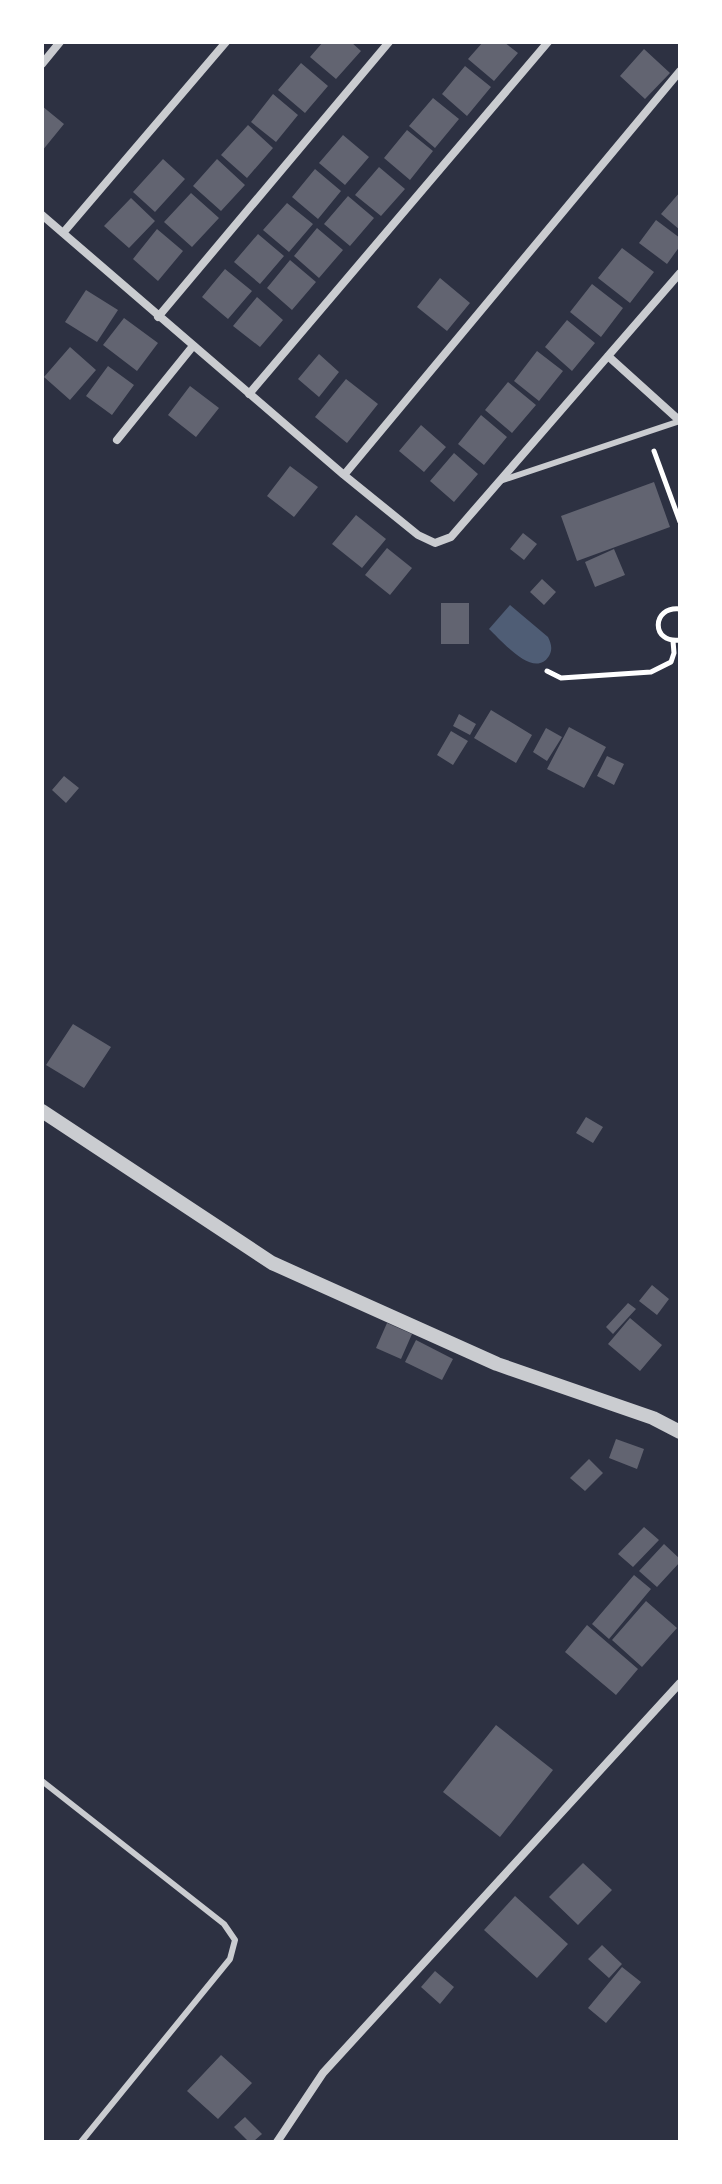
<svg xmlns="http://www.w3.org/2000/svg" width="722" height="2184" font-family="'Varela Round',sans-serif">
<rect width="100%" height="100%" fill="#2d3142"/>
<path fill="#4f5d75" d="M 510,605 L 548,637 C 551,643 553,649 549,656 C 534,680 501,640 489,629 Z"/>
<path fill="#626471" d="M 323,42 L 351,42 L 361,51 L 336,79 L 310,57 Z
M 483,42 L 504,42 L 518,53 L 494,81 L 468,59 Z
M 644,49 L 670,73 L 645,99 L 620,76 Z
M 301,63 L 328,86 L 305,113 L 278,90 Z
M 465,66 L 491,87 L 467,116 L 442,94 Z
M 273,94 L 298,115 L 276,142 L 251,122 Z
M 433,98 L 459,119 L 435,148 L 409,126 Z
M 42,106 L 64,124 L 42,151 Z
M 248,125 L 273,148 L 247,178 L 221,155 Z
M 407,130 L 433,151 L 410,180 L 384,158 Z
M 343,135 L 369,157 L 345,185 L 319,163 Z
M 163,159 L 185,179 L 155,212 L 133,192 Z
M 217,159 L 245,185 L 221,211 L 193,186 Z
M 379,167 L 405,189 L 381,216 L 355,195 Z
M 315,169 L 341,191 L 318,219 L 292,197 Z
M 680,192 L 680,230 L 661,214 Z
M 191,193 L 219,218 L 192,247 L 164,222 Z
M 348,196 L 374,218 L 350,246 L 324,224 Z
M 131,198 L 155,221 L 129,248 L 104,226 Z
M 287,203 L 313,224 L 289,252 L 263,230 Z
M 656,220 L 680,238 L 680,246 L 667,264 L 639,243 Z
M 317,228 L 343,250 L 319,278 L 294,256 Z
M 157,229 L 183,251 L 158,281 L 133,259 Z
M 258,234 L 284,256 L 260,284 L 234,262 Z
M 622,248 L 654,272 L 630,303 L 598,278 Z
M 290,260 L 316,282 L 292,310 L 267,288 Z
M 225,269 L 252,291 L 228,319 L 202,297 Z
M 440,278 L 470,303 L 447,331 L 417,307 Z
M 592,284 L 623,308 L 601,337 L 570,312 Z
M 86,290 L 118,310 L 97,342 L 65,322 Z
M 257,297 L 283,320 L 260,347 L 233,326 Z
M 124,318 L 158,343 L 137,371 L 103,345 Z
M 567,320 L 595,343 L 572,371 L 545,347 Z
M 70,347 L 96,370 L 70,400 L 44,377 Z
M 537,351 L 563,371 L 539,401 L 514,381 Z
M 319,354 L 339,372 L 319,397 L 298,379 Z
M 108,366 L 134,385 L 112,415 L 86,396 Z
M 346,379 L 378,404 L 347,443 L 315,417 Z
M 508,382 L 536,405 L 512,433 L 485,410 Z
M 190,386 L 219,408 L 196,437 L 168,415 Z
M 481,415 L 507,437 L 484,465 L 458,444 Z
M 421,425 L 446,447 L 424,472 L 399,451 Z
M 454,453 L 478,474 L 454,502 L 430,481 Z
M 290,466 L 318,487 L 294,517 L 267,496 Z
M 654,482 L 670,527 L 577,561 L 561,516 Z
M 356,515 L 386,539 L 362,568 L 332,544 Z
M 523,533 L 537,544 L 524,560 L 510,549 Z
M 387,548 L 412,568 L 390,595 L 365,575 Z
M 614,549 L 625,575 L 595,587 L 585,562 Z
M 542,579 L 556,592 L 544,605 L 530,592 Z
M 441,603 L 469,603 L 469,644 L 441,644 Z
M 491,710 L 532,735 L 516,763 L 474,738 Z
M 459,714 L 476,724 L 470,735 L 453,726 Z
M 569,727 L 606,747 L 584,788 L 547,769 Z
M 546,728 L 562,737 L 547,761 L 533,752 Z
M 451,731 L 468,741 L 453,765 L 437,755 Z
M 607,756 L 624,764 L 614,785 L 597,776 Z
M 64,776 L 79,788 L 66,803 L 52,790 Z
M 73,1024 L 111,1047 L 84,1088 L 46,1065 Z
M 586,1117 L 603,1127 L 593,1143 L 576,1133 Z
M 652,1285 L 669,1299 L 657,1315 L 639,1301 Z
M 628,1303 L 636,1309 L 613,1334 L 606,1327 Z
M 630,1318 L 662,1345 L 640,1371 L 608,1344 Z
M 387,1323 L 412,1334 L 401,1359 L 376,1348 Z
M 416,1340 L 453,1359 L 442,1380 L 405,1362 Z
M 616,1439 L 644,1449 L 637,1469 L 609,1458 Z
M 589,1459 L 603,1473 L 585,1491 L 570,1478 Z
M 644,1527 L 659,1540 L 633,1567 L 618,1554 Z
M 664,1544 L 680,1559 L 680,1562 L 657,1587 L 639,1571 Z
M 634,1575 L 651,1589 L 609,1639 L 592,1624 Z
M 646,1601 L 677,1628 L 642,1667 L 612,1640 Z
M 587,1625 L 638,1669 L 616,1695 L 565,1652 Z
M 496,1725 L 553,1770 L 500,1837 L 443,1792 Z
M 583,1863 L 612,1890 L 578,1925 L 549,1897 Z
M 515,1896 L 568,1944 L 537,1978 L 484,1930 Z
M 602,1945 L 622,1964 L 609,1978 L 588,1959 Z
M 622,1967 L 641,1982 L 606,2023 L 588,2008 Z
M 435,1971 L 454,1987 L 440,2004 L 421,1987 Z
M 221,2055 L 252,2083 L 218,2119 L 187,2091 Z
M 245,2117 L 262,2134 L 253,2142 L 249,2142 L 234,2127 Z"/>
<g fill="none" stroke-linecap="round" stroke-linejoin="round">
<path stroke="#fff" stroke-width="5" d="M 654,451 L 680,522
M 680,609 C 651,606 651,644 680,640
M 547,671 L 561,678 L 651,672 L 671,662 L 674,653 L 673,641"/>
<path stroke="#caccd0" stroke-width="6" d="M 500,481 L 680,421
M 42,1781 L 224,1924 L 235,1940 L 230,1959 L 81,2142"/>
<path stroke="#caccd0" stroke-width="8" d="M 42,64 L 60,42
M 42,215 L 344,475 L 418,535 L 435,543 L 451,537 L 680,273
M 63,233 L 226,42
M 158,317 L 389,42
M 608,356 L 680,421
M 249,394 L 548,42
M 117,440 L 193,346
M 344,475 L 680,71
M 277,2142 L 323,2073 L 680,1683"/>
<path stroke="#caccd0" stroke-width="14" d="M 42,1111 L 272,1263 L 497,1364 L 653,1418 L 680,1432"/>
</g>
<rect width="722" height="2184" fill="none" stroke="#ffffff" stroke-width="88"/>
</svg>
